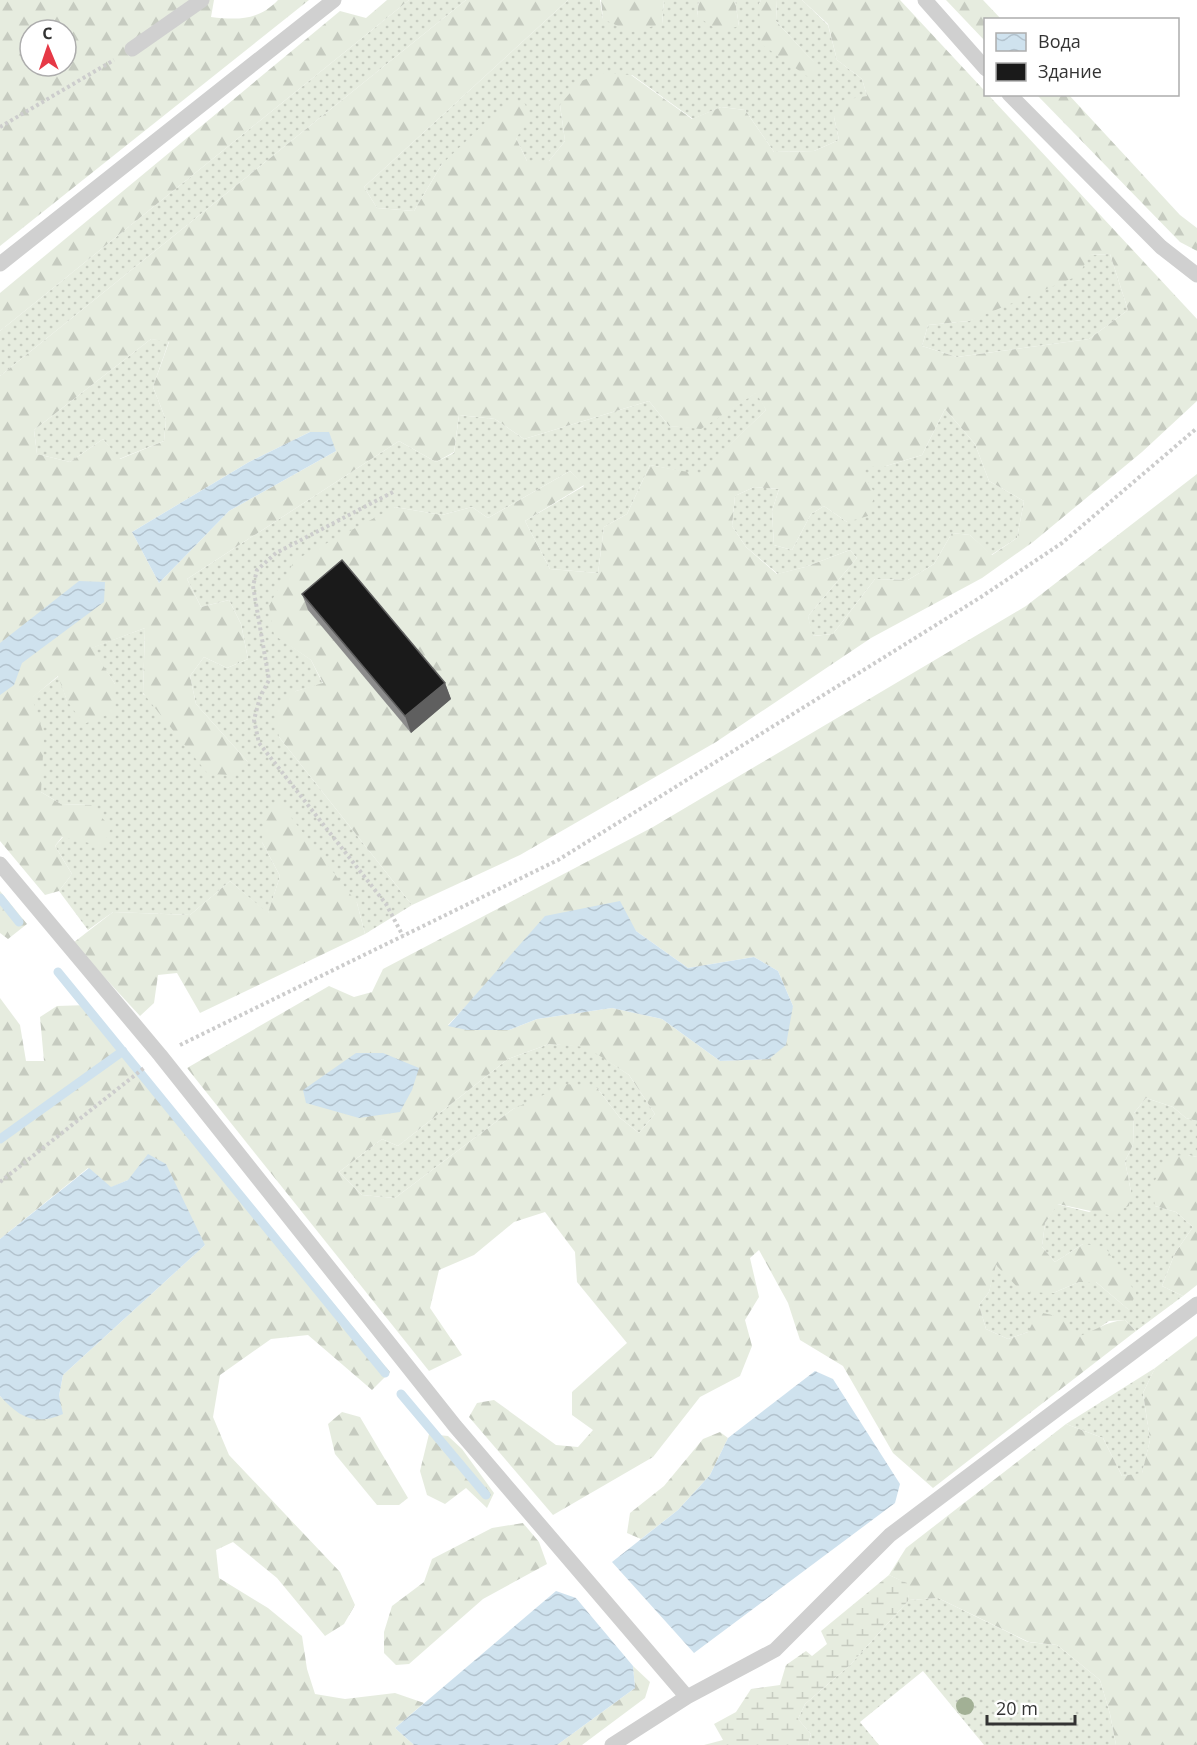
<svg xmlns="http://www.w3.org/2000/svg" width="1197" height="1745" font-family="'Open Sans',sans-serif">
<defs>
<pattern id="grass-dots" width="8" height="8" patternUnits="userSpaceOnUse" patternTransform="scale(1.5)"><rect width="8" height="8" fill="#e6ecdf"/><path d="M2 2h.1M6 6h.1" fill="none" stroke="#c6cbc0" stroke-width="1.8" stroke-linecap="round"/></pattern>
<pattern id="forest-firs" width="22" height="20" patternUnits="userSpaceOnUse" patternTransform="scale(1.5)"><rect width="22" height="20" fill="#e6ecdf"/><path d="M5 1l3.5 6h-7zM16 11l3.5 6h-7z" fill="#c6cbc0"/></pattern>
<pattern id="wetland-marsh" width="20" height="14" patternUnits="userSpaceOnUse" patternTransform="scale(1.5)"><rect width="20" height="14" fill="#e6ecdf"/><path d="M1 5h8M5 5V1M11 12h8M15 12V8" fill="none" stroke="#c6cbc0"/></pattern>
<pattern id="water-waves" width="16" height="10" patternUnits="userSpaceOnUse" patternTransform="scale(1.5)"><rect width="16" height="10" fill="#cfe2ee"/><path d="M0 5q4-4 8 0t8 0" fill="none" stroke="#b2c2cd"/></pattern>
</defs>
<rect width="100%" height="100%" fill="#fff"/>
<path fill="url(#grass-dots)" d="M 409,0 L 466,0 L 0,376 L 0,331 Z
M 568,0 L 600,0 L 603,19 L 662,24 L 664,0 L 699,0 L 697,16 L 739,26 L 735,0 L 761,0 L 759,4 L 817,66 L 776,21 L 777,0 L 802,0 L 828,25 L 837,60 L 862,79 L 867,96 L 834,117 L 839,140 L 814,151 L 774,152 L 745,110 L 721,107 L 693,119 L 632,75 L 560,105 L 565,141 L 549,161 L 527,161 L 516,138 L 442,164 L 414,211 L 377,208 L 364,187 Z
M 1110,254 L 1128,310 L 1089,339 L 957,357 L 922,346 L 928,325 L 969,321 L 1090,255 Z
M 151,339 L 169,341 L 153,387 L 166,420 L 164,441 L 119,459 L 103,439 L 70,462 L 37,454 L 34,430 Z
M 757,392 L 766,410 L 699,475 L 650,465 L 627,514 L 604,527 L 598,573 L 550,569 L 525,521 L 584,486 L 570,471 L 488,518 L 472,507 L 442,515 L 395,507 L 274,634 L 311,660 L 323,684 L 296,691 L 279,737 L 412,905 L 365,934 L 357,903 L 262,842 L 280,876 L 268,914 L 230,881 L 190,915 L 113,912 L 88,930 L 59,891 L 72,874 L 55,846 L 91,805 L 61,804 L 41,792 L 41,772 L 31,698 L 59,676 L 67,701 L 115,684 L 91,648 L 145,628 L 143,694 L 248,762 L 196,704 L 190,676 L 204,657 L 227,668 L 248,659 L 241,624 L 229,600 L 201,607 L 187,579 L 399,441 L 436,462 L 454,453 L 459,415 L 495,419 L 524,439 L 649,401 L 669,426 L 701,428 Z
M 945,409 L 975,444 L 989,481 L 1024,501 L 1017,538 L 991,555 L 970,535 L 952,533 L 934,564 L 908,580 L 875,579 L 833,634 L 812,636 L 808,616 L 857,558 L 850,550 L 805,567 L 778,574 L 746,547 L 732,526 L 735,496 L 754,487 L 779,489 L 772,511 L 774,545 L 792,550 L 811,514 L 824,506 L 847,522 L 860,466 L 886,466 L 922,455 Z
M 549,1044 L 586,1046 L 629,1075 L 655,1114 L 639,1133 L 620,1118 L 597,1088 L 513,1109 L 395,1198 L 362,1195 L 339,1172 L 382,1139 L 398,1146 L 508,1059 Z
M 1146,1098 L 1173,1107 L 1186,1118 L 1197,1121 L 1197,1157 L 1188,1155 L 1155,1206 L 1176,1212 L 1193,1227 L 1175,1253 L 1162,1286 L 1183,1296 L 1136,1331 L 1125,1320 L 1109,1321 L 1093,1332 L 1075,1339 L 1028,1332 L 1008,1339 L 986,1329 L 979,1305 L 989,1292 L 995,1265 L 1053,1293 L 1079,1282 L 1096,1282 L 1129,1310 L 1083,1244 L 1055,1262 L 1042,1247 L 1045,1223 L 1057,1204 L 1089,1212 L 1131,1192 L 1125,1161 L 1133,1145 L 1134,1113 Z
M 1155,1368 L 1143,1393 L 1150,1440 L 1142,1474 L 1122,1476 L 1103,1438 L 1066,1424 Z
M 938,1598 L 1028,1642 L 1057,1645 L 1100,1680 L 1110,1714 L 1116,1745 L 984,1745 L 923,1671 L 860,1722 L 879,1745 L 808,1745 L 811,1734 L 798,1719 L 805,1704 L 850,1665 L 909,1600 Z"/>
<path fill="url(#forest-firs)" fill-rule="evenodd" d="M 0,0 L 214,0 L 211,17 C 237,20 258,21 278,0 L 309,0 L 0,246 ZM 30,30 L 66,30 L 66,66 L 30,66 Z
M 387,0 L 409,0 L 0,331 L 0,293 L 340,11 L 366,18 Z
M 466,0 L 568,0 L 364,187 L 377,208 L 414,211 L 442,164 L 507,102 L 525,104 L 531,118 L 516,138 L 527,161 L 549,161 L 565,141 L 560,105 L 579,82 L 602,73 L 631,75 L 692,119 L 721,107 L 745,110 L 774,152 L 814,151 L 839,140 L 834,117 L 843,100 L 867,96 L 862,79 L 837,60 L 828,24 L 802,0 L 900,0 L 1197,319 L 1197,401 L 1142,452 L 1033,542 L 982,578 L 871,638 L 716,742 L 520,855 L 412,905 L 279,737 L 274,712 L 296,691 L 323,683 L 311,660 L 274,635 L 269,605 L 295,560 L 395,507 L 442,515 L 472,507 L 488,518 L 570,471 L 584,485 L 525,521 L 550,569 L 598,573 L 604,527 L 627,514 L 650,465 L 699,474 L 766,410 L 756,393 L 701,429 L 669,426 L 649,401 L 524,439 L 495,419 L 459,415 L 454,452 L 436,462 L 399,441 L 187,579 L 201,607 L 229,600 L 241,624 L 248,659 L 227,668 L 204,657 L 190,676 L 196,704 L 248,762 L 234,775 L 208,774 L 143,693 L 145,628 L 92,648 L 115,684 L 114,712 L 84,724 L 67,701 L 58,676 L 32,698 L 44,735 L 41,792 L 61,804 L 91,805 L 111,828 L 103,846 L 62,837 L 55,846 L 72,874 L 59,891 L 45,895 L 0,841 L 0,376 ZM 1110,254 L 1128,310 L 1089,339 L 957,357 L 922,346 L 928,325 L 969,321 L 1078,276 L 1090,255 ZM 151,339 L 169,342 L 153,387 L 166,420 L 164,441 L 120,459 L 103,439 L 70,462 L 37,454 L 34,430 ZM 945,409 L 975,444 L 989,481 L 1024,501 L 1017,538 L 992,555 L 970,535 L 952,533 L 934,564 L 908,580 L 875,579 L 833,634 L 813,636 L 808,616 L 857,558 L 850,550 L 805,567 L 777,574 L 746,547 L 732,526 L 735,496 L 754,487 L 779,489 L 772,511 L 774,545 L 792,550 L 811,514 L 824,506 L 847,522 L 868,516 L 875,494 L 860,467 L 886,466 L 922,455 ZM 310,432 L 336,451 L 229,511 L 159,583 L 132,532 L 249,462 Z
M 601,0 L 664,0 L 662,24 L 631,32 L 603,19 Z
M 699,0 L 735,0 L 739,26 L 720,32 L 697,16 Z
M 761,0 L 777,0 L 776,21 L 817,66 L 811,79 L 761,44 L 759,4 Z
M 946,0 L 983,0 L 1001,19 L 986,20 L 985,41 Z
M 1037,95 L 1069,95 L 1180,215 L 1197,228 L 1197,251 L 1180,242 Z
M 1197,474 L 1197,1121 L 1186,1118 L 1173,1107 L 1146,1098 L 1134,1113 L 1133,1145 L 1125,1161 L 1131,1192 L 1129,1206 L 1109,1215 L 1058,1204 L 1045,1223 L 1042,1247 L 1055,1262 L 1083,1244 L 1105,1247 L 1136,1293 L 1129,1310 L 1096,1282 L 1079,1282 L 1053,1293 L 1022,1292 L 996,1265 L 989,1292 L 979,1305 L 986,1329 L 1008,1339 L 1028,1332 L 1038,1312 L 1066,1318 L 1075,1338 C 1093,1332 1106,1321 1125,1320 L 1136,1331 L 933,1488 L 893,1453 L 843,1366 L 800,1340 L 788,1303 L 759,1250 L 750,1258 L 759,1297 L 745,1320 L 752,1346 L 740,1376 L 700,1397 L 653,1457 L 553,1515 L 469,1417 L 477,1403 L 494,1400 L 556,1445 L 578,1447 L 593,1430 L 572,1415 L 572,1392 L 627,1343 L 577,1282 L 575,1252 L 545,1212 L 514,1222 L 474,1255 L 439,1270 L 430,1308 L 462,1355 L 429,1371 L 187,1068 L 329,986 L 354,997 L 372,992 L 383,969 L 653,827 L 1026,606 ZM 636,931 L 688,968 L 754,957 L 778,971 L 793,1006 L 769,1059 L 720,1061 L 662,1019 L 612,1008 L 537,1019 L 509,1030 L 448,1025 L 484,987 ZM 549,1044 L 586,1047 L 629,1075 L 655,1114 L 639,1133 L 620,1118 L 597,1088 L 567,1084 L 513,1109 L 395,1198 L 362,1195 L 339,1172 L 382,1139 L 398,1146 L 508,1059 Z
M 280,803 L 357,903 L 365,934 L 200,1013 L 177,973 L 158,975 L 154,1003 L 140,1016 L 73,943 L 113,912 L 190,915 L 230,881 L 268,913 L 280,876 L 262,842 L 264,813 Z
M 0,891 L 27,924 L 8,939 L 0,933 Z
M 0,998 L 20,1025 L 26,1061 L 44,1061 L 40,1017 L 57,1006 L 88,1005 L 390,1372 L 372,1390 L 308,1335 L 271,1339 L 220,1375 L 213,1417 L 229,1455 L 340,1572 L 355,1605 L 344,1624 L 325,1636 L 277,1578 L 233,1542 L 216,1550 L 219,1578 L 268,1608 L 302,1636 L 307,1669 L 315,1694 L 345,1699 L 395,1693 L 424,1703 L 395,1728 L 414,1745 L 0,1745 L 0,1396 L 2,1398 L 59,1396 L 63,1375 L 205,1245 L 128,1180 L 110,1188 L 88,1168 L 0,1239 Z
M 1188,1155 L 1197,1157 L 1197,1285 L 1183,1296 L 1162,1286 L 1175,1253 L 1193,1227 L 1176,1212 L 1155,1206 L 1152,1186 L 1168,1156 Z
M 1197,1336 L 1197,1745 L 1116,1745 L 1110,1714 L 1100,1680 L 1057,1645 L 1029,1642 L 938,1598 L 909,1600 L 906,1583 L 889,1575 L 906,1548 L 1066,1424 L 1103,1438 L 1122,1476 L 1142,1473 L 1150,1440 L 1143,1393 L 1155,1368 Z
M 342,1412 L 360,1417 L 408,1498 L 399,1505 L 377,1505 L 335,1454 L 328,1424 Z
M 720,1432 L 728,1438 L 710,1475 L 678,1510 L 641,1539 L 627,1533 L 630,1513 L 664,1486 L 703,1439 Z
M 429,1434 L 448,1436 L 462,1449 L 494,1493 L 487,1508 L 466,1488 L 445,1504 L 427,1495 L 420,1471 Z
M 523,1523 L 539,1542 L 547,1564 L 483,1599 L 409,1664 L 396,1665 L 384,1653 L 384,1632 L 392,1606 L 424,1582 L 432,1559 L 492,1528 Z
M 633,1666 L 650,1682 L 645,1698 L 582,1745 L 557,1745 L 635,1688 Z"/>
<path fill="url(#wetland-marsh)" d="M 889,1575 L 907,1583 L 909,1600 L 850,1665 L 805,1704 L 798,1719 L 811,1734 L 808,1745 L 704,1745 L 723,1740 L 714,1724 L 736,1712 L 751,1689 L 780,1685 L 786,1665 L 806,1651 L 812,1656 L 827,1644 L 821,1631 Z"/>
<path fill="url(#water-waves)" d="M 310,432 L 329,432 L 336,451 L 229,511 L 159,583 L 132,532 L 249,462 Z
M 79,581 L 105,582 L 104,602 L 22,663 L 14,685 L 0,695 L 0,643 Z
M 620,901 L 636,931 L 688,968 L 754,957 L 778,971 L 793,1006 L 786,1045 L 769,1059 L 720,1061 L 662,1019 L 612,1008 L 537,1019 L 509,1030 L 467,1030 L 448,1026 L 545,916 Z
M 356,1053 L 383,1053 L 419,1068 L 412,1090 L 400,1112 L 359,1118 L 306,1103 L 303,1090 Z
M 148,1154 L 166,1164 L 205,1245 L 63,1375 L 59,1396 L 63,1414 C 35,1426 20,1418 0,1396 L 0,1239 L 89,1168 L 111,1187 L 128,1180 Z
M 815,1371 L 833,1379 L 900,1484 L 895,1503 L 694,1653 L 612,1562 L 678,1510 L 710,1475 L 728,1438 Z
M 556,1591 L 576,1598 L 633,1666 L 635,1688 L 557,1745 L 414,1745 L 395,1728 Z"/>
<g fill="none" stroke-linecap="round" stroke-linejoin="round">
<path stroke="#cfe2ee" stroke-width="9" d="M 0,898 L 19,922
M 58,972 L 385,1373
M 0,1139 L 123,1051
M 401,1394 L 486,1495"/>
<path stroke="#cdcdcd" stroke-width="4" stroke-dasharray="3 3" stroke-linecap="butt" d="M 0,127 L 114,60
M 393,492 L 276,553 L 257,570 L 253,586 L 269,680 L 260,697 L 254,720 L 259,743 L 386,904 L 403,936
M 180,1045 L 558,860 L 981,597 L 1062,543 L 1197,428
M 0,1182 L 144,1068"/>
<path stroke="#d0d0d0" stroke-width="15" d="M 925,0 L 986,69
M 132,49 L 202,0
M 1009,94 L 1161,247 L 1197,275
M 0,264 L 334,0
M 0,864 L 160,1055 L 455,1426 L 687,1697
M 612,1745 L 687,1697 L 775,1650 L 890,1535 L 1197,1304"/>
</g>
<circle fill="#a2b095" cx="965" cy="1706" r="9"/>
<path fill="#8c8c8c" d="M 302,594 L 445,683 L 451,699 L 411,733 L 308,610 Z"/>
<path fill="#5f5f5f" d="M 445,683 L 451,699 L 411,733 L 405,716 Z"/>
<path fill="#1a1a1a" stroke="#5f5f5f" stroke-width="1.5" d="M 342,560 L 445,683 L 405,716 L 302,594 Z"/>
<rect x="984" y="18" width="195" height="78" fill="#ffffff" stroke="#adadad" stroke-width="1.5"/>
<rect x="996" y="33" width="30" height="18" fill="url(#water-waves)" stroke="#adadad" stroke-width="1.5"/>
<text x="1038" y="48" font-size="18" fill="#333333">Вода</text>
<rect x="996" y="63" width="30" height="18" fill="#1a1a1a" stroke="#adadad" stroke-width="1.5"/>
<text x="1038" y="78" font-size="18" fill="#333333">Здание</text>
<g transform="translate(48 48) rotate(358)"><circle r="28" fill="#ffffff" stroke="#adadad" stroke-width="1.5"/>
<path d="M0-4.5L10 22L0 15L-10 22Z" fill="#e63946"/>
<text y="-9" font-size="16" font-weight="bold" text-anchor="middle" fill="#333333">С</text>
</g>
<path d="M987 1715v9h88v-9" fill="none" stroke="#333333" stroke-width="3"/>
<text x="996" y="1715" font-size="18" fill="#333333" stroke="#ffffff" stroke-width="4.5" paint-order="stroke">20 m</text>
</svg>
